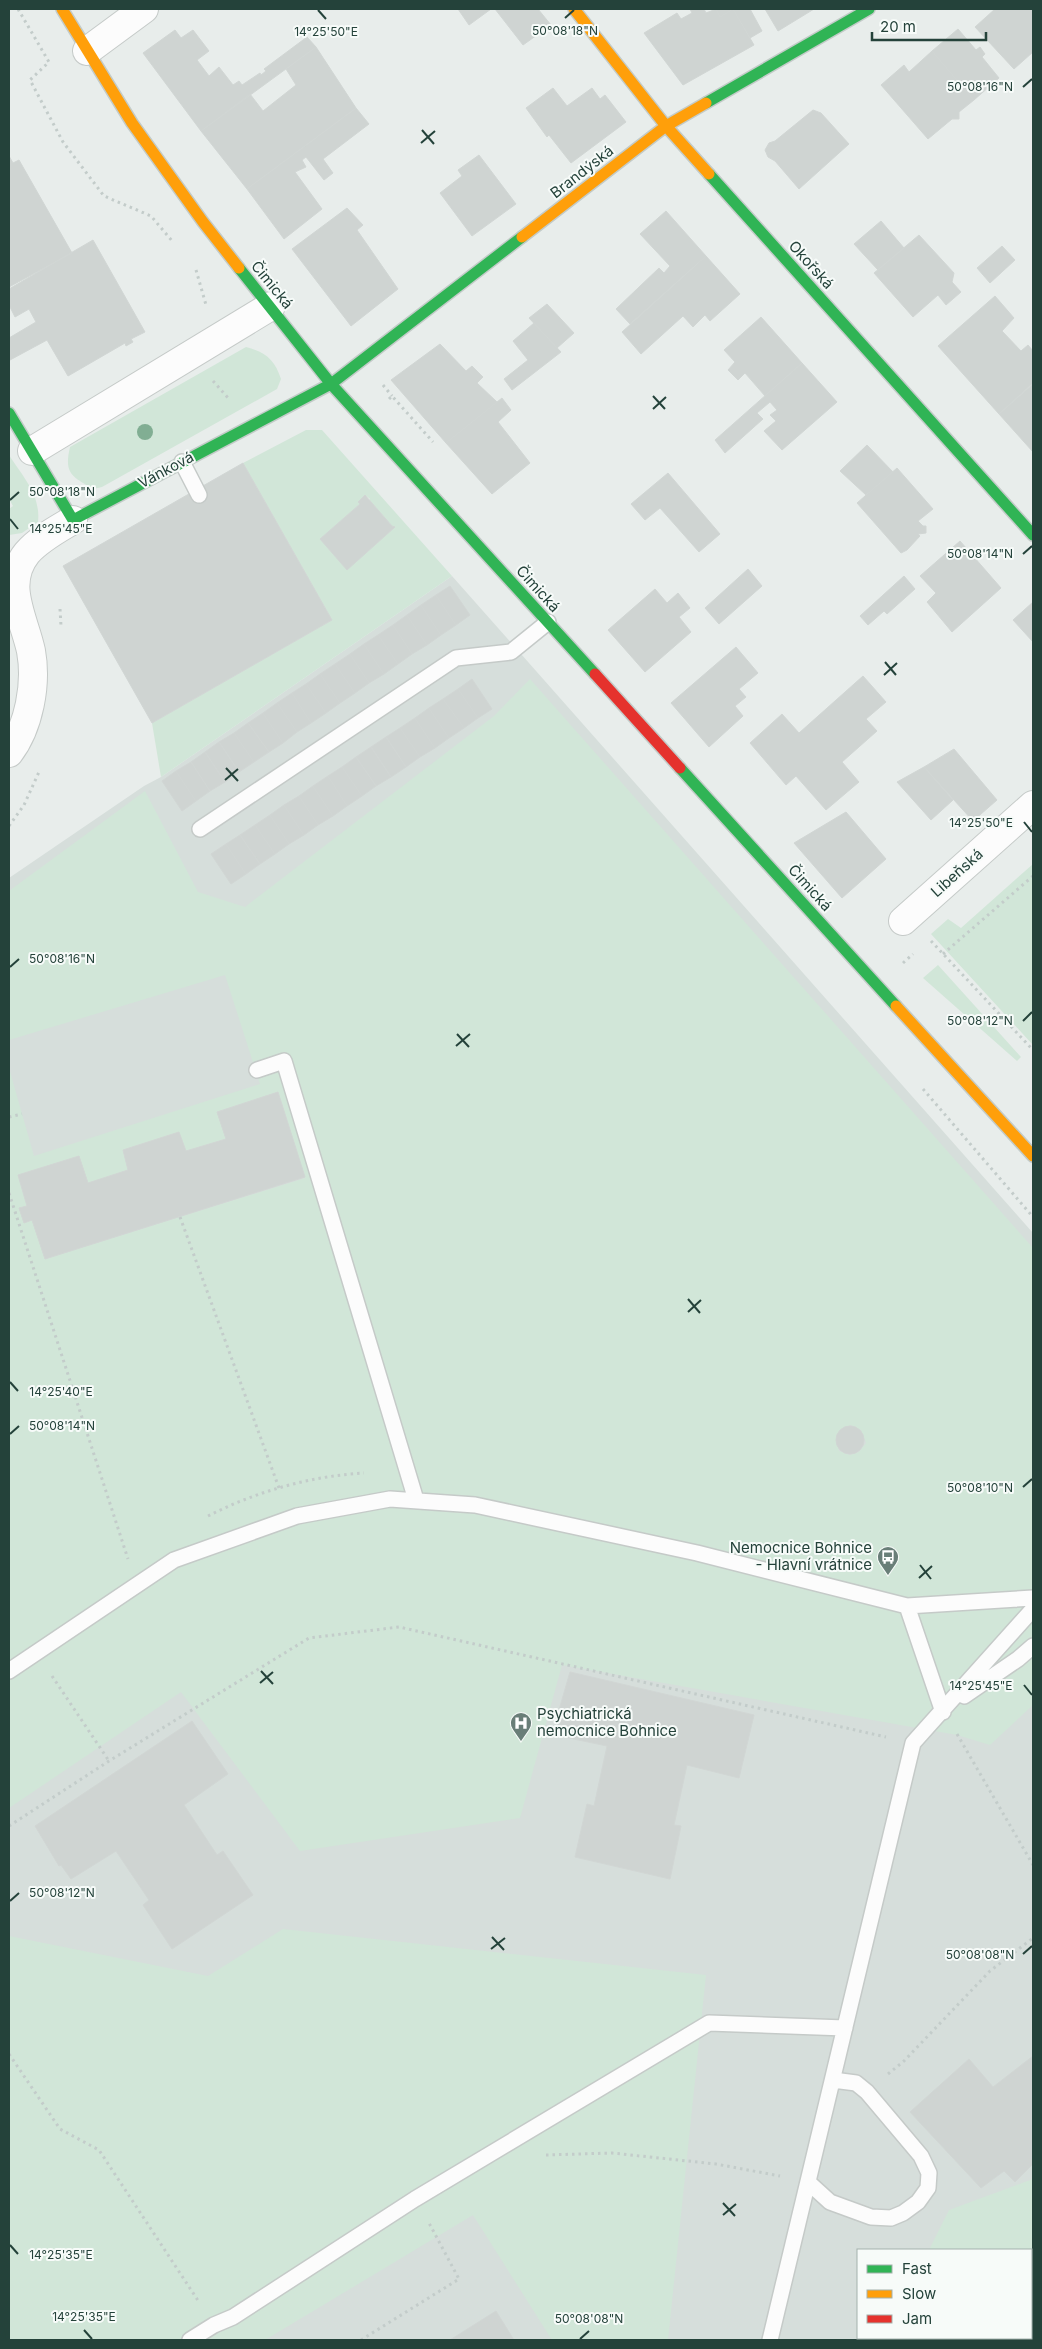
<svg xmlns="http://www.w3.org/2000/svg" width="1042" height="2349" font-family="Inter,sans-serif">
<rect width="100%" height="100%" fill="#e8edeb"/>
<path fill="#d6dedb" fill-rule="evenodd" d="M 452,576 L 1033,1233 L 1033,2340 L 9,2340 L 9,878 L 144,786 L 161,777 ZM 858,2250 L 1031,2250 L 1031,2338 L 858,2338 Z"/>
<path fill="#d1e6d8" fill-rule="evenodd" d="M 246,347 C 266,352 275,360 281,379 L 277,389 L 102,487 L 93,489 C 71,476 64,473 70,447 Z
M 306,430 L 322,430 L 452,576 L 161,777 L 152,723 L 332,620 L 243,463 ZM 365,495 L 370,499 L 369,500 L 392,526 L 395,527 L 347,569 L 321,539 L 360,504 L 358,502 Z
M 9,455 C 23,477 41,495 38,522 L 22,533 L 9,535 L 9,509 L 13,506 L 9,499 Z
M 530,679 L 1033,1248 L 1033,1705 L 990,1745 L 957,1735 L 562,1665 L 520,1818 L 300,1851 L 181,1692 L 9,1808 L 9,1068 L 34,1156 L 260,1084 L 225,975 L 9,1040 L 9,891 L 145,791 L 198,892 L 245,907 L 494,716 ZM 278,1092 L 305,1178 L 45,1259 L 32,1220 L 24,1223 L 19,1208 L 27,1206 L 18,1175 L 79,1156 L 88,1183 L 128,1170 L 123,1150 L 179,1132 L 186,1151 L 226,1139 L 217,1112 ZM 851,1425 L 861,1430 L 866,1443 L 859,1452 L 850,1455 L 839,1451 L 836,1438 L 841,1429 Z
M 1033,864 L 1033,1045 L 931,934 L 948,919 L 961,928 Z
M 938,965 L 1021,1057 L 1017,1061 L 923,978 Z
M 283,1929 L 706,1975 L 668,2340 L 552,2340 L 473,2215 L 265,2340 L 9,2340 L 9,1936 L 208,1976 Z
M 1033,2179 L 1033,2340 L 886,2340 L 887,2338 L 1031,2338 L 1031,2250 L 929,2250 L 949,2210 Z"/>
<path fill="#cfd4d2" stroke="#d1d6d4" d="M 458,9 L 491,9 L 469,25 Z
M 495,9 L 538,9 L 551,25 L 523,45 Z
M 690,9 L 704,9 L 706,13 L 716,9 L 720,17 L 733,9 L 754,45 L 683,85 L 644,33 L 677,13 L 681,19 L 692,13 Z
M 716,9 L 750,9 L 762,31 L 750,38 L 733,9 L 720,17 Z
M 765,9 L 814,9 L 778,31 Z
M 995,9 L 1033,9 L 1033,52 L 1014,69 L 975,27 Z
M 958,29 L 976,50 L 980,47 L 985,54 L 982,57 L 999,78 L 974,100 L 932,51 Z
M 175,30 L 181,38 L 193,30 L 209,51 L 197,60 L 209,76 L 219,67 L 233,85 L 239,81 L 242,85 L 260,73 L 261,75 L 266,71 L 264,69 L 307,37 L 316,47 L 201,131 L 143,53 Z
M 316,47 L 356,108 L 247,189 L 201,131 L 250,94 L 263,111 L 296,85 L 286,69 Z
M 932,51 L 974,100 L 959,112 L 959,119 L 952,119 L 928,139 L 881,85 L 904,65 L 909,72 Z
M 553,88 L 567,106 L 592,88 L 600,99 L 605,95 L 626,122 L 571,163 L 549,135 L 547,137 L 526,108 Z
M 356,108 L 369,124 L 323,159 L 333,173 L 324,180 L 306,157 L 302,160 L 306,167 L 295,172 L 322,209 L 284,239 L 247,189 Z
M 813,110 L 821,113 L 849,144 L 799,189 L 775,161 L 768,157 L 765,150 L 769,143 L 775,141 Z
M 479,155 L 516,204 L 472,236 L 440,193 L 462,176 L 458,170 Z
M 9,156 L 13,163 L 19,160 L 72,253 L 9,287 Z
M 347,208 L 363,225 L 357,230 L 398,289 L 351,326 L 292,249 Z
M 666,211 L 706,256 L 630,324 L 616,309 L 659,268 L 664,273 L 670,266 L 640,234 Z
M 881,221 L 904,248 L 878,270 L 854,244 Z
M 919,235 L 954,273 L 952,282 L 961,292 L 946,305 L 938,295 L 913,317 L 874,273 Z
M 93,240 L 145,332 L 131,339 L 133,342 L 126,346 L 125,343 L 68,376 L 47,340 L 10,360 L 9,338 L 36,322 L 29,309 L 15,317 L 9,305 L 9,289 Z
M 1002,246 L 1015,260 L 990,283 L 977,268 Z
M 706,256 L 740,294 L 710,321 L 705,315 L 693,327 L 683,316 L 641,354 L 622,332 Z
M 995,296 L 1014,318 L 1002,331 L 1021,351 L 1028,345 L 1033,351 L 1033,383 L 999,414 L 938,346 Z
M 547,304 L 574,333 L 557,348 L 529,318 Z
M 761,317 L 802,363 L 765,396 L 745,373 L 738,380 L 728,370 L 735,362 L 724,350 Z
M 534,323 L 561,352 L 512,390 L 504,379 L 528,360 L 513,341 Z
M 440,344 L 466,371 L 472,366 L 483,377 L 477,383 L 497,402 L 446,443 L 391,380 Z
M 802,363 L 837,402 L 782,450 L 764,431 L 776,421 L 770,415 L 777,410 L 770,402 L 757,413 L 763,419 L 725,453 L 715,440 Z
M 1033,384 L 1033,452 L 999,414 Z
M 502,398 L 511,410 L 498,422 L 530,463 L 492,494 L 446,443 Z
M 867,445 L 893,472 L 866,495 L 840,471 Z
M 243,463 L 332,620 L 152,723 L 63,566 Z
M 897,468 L 933,509 L 918,521 L 923,526 L 926,526 L 926,533 L 918,534 L 920,536 L 907,550 L 901,553 L 857,503 Z
M 668,473 L 720,534 L 699,552 L 660,508 L 645,520 L 631,504 Z
M 365,495 L 392,526 L 395,527 L 347,570 L 320,539 L 360,504 L 358,502 Z
M 960,541 L 1001,588 L 952,632 L 927,602 L 936,593 L 920,576 Z
M 748,569 L 762,586 L 719,624 L 705,608 Z
M 904,576 L 915,589 L 887,614 L 884,611 L 868,625 L 860,616 Z
M 450,586 L 470,615 L 456,625 L 436,595 Z
M 655,589 L 667,603 L 678,593 L 690,608 L 679,617 L 691,632 L 645,672 L 608,630 Z
M 436,595 L 456,625 L 441,635 L 421,605 Z
M 1033,602 L 1033,642 L 1013,620 Z
M 421,605 L 441,635 L 427,645 L 407,615 Z
M 407,615 L 427,645 L 412,654 L 393,625 Z
M 393,625 L 412,654 L 398,664 L 378,635 Z
M 378,635 L 398,664 L 384,674 L 364,644 Z
M 364,644 L 384,674 L 369,683 L 350,654 Z
M 736,647 L 758,673 L 739,689 L 746,697 L 735,706 L 743,716 L 709,747 L 671,703 Z
M 350,654 L 369,683 L 355,693 L 335,664 Z
M 335,664 L 355,693 L 340,703 L 320,674 Z
M 320,674 L 340,703 L 326,713 L 306,684 Z
M 863,676 L 886,702 L 866,719 L 877,731 L 842,762 L 859,782 L 826,810 L 796,776 L 786,785 L 750,743 L 782,714 L 799,733 Z
M 472,679 L 492,709 L 478,718 L 458,689 Z
M 306,684 L 326,713 L 311,723 L 292,693 Z
M 458,689 L 478,718 L 464,728 L 443,699 Z
M 292,693 L 311,723 L 297,732 L 277,703 Z
M 443,699 L 464,728 L 449,738 L 429,708 Z
M 277,703 L 297,732 L 283,743 L 263,713 Z
M 429,708 L 449,738 L 435,748 L 415,718 Z
M 263,713 L 283,743 L 269,752 L 248,723 Z
M 415,718 L 435,748 L 420,757 L 400,728 Z
M 248,723 L 269,752 L 254,762 L 234,733 Z
M 400,728 L 420,757 L 406,767 L 386,737 Z
M 234,733 L 254,762 L 239,772 L 219,742 Z
M 386,737 L 406,767 L 391,777 L 371,747 Z
M 219,742 L 239,772 L 225,782 L 205,752 Z
M 371,747 L 391,777 L 376,786 L 356,757 Z
M 954,749 L 997,800 L 973,821 L 924,767 Z
M 205,752 L 225,782 L 210,791 L 191,762 Z
M 356,757 L 376,786 L 362,796 L 342,767 Z
M 191,762 L 210,791 L 196,801 L 176,771 Z
M 342,767 L 362,796 L 347,806 L 328,776 Z
M 924,767 L 953,800 L 931,820 L 897,782 Z
M 176,771 L 196,801 L 182,811 L 162,781 Z
M 328,776 L 347,806 L 333,816 L 313,786 Z
M 313,786 L 333,816 L 318,825 L 299,796 Z
M 299,796 L 318,825 L 304,835 L 284,805 Z
M 284,805 L 304,835 L 289,844 L 270,815 Z
M 846,812 L 886,859 L 842,898 L 794,843 Z
M 270,815 L 289,844 L 275,854 L 255,825 Z
M 255,825 L 275,854 L 260,864 L 240,835 Z
M 240,835 L 260,864 L 246,874 L 226,844 Z
M 226,844 L 246,874 L 231,884 L 211,854 Z
M 278,1092 L 305,1177 L 45,1259 L 32,1220 L 24,1223 L 19,1208 L 27,1206 L 18,1175 L 79,1156 L 88,1183 L 128,1170 L 123,1150 L 179,1132 L 186,1151 L 226,1139 L 217,1112 Z
M836 1440a14 14 0 1 1 28 0a14 14 0 1 1-28 0Z
M 570,1672 L 754,1715 L 739,1778 L 687,1765 L 674,1825 L 681,1826 L 670,1879 L 575,1857 L 587,1804 L 594,1806 L 607,1746 L 555,1735 L 560,1718 L 557,1717 Z
M 192,1721 L 228,1774 L 184,1805 L 217,1855 L 223,1851 L 253,1895 L 172,1949 L 143,1905 L 149,1900 L 116,1851 L 71,1879 L 61,1865 L 59,1866 L 35,1826 Z
M 1033,2056 L 1033,2164 L 1015,2182 L 1004,2171 L 981,2188 L 910,2112 L 969,2059 L 993,2087 Z
M 496,2311 L 514,2340 L 450,2340 Z"/>
<g fill="none" stroke-linecap="round" stroke-linejoin="round">
<g stroke="#c5cac8" stroke-width="18">
<path id="lane" d="M 182,462 L 199,495
M 200,829 L 456,658 L 511,652 L 548,622
M 257,1070 L 284,1061 L 416,1500
M 907,1606 L 943,1712
M 9,1671 L 174,1560 L 297,1516 L 390,1499 L 475,1505 L 697,1553 L 907,1606 L 1033,1598
M 964,1696 L 1018,1659 L 1033,1646
M 808,2182 L 830,2202 L 871,2217 L 891,2218 L 903,2213 L 918,2202 L 928,2188 L 929,2173 L 921,2156 L 867,2092 L 856,2083 L 833,2080
M 190,2340 L 214,2325 L 233,2317 L 415,2199 L 709,2023 L 845,2028
M 770,2340 L 913,1743 L 1033,1609"/>
</g>
<g stroke="#c5cac8" stroke-width="30">
<path id="street" d="M 87,51 L 144,9
M 32,451 L 271,306
M 9,753 C 29,727 37,684 31,651 C 24,618 2,584 27,553 C 39,539 58,529 73,520
M 903,921 L 1033,805"/>
</g>
<g stroke="#c3cbc8" stroke-width="14">
<path id="fast" d="M 706,103 L 869,9
M 709,174 L 1033,535
M 239,268 L 331,384 L 595,674
M 9,413 L 73,520 L 331,384 L 522,237
M 680,768 L 896,1006"/>
</g>
<g stroke="#c3cbc8" stroke-width="14">
<path id="slow" d="M 62,9 L 132,123 L 203,222 L 239,268
M 574,9 L 666,126 L 709,174
M 522,237 L 666,126 L 706,103
M 896,1006 L 1033,1156"/>
</g>
<g stroke="#c3cbc8" stroke-width="14">
<path id="jam" d="M 595,674 L 680,768"/>
</g>
<path stroke="#c3ccca" stroke-width="3" stroke-dasharray="2.5 4" stroke-linecap="butt" d="M 18,9 L 49,62 L 30,80 L 63,142 L 104,196 L 151,216 L 173,242
M 196,270 L 206,305
M 213,381 L 229,399
M 383,385 L 392,396
M 389,399 L 392,396 L 433,442
M 60,609 L 61,626
M 9,826 L 24,805 L 39,772
M 931,941 L 1033,1050
M 943,954 L 1033,876
M 903,963 L 913,954
M 923,1089 L 1033,1217
M 9,1117 L 22,1114
M 9,1193 L 128,1559
M 180,1217 L 279,1488
M 208,1516 C 255,1492 310,1476 364,1473
M 52,1676 L 109,1761
M 957,1734 L 1033,1865
M 9,1826 L 109,1761 L 309,1638 L 399,1627 L 886,1737
M 9,2054 L 60,2129 L 99,2150 L 199,2302
M 888,2074 L 904,2061 L 990,1971 L 1033,1938
M 546,2155 L 612,2153 L 716,2164 L 780,2176
M 361,2340 L 459,2279 L 429,2223"/>
<use href="#lane" stroke="#fcfcfc" stroke-width="15"/>
<use href="#street" stroke="#fcfcfc" stroke-width="28"/>
<use href="#fast" stroke="#30b455" stroke-width="11"/>
<use href="#slow" stroke="#ff9f0a" stroke-width="11"/>
<use href="#jam" stroke="#e5322d" stroke-width="11"/>
</g>
<circle fill="#81ae93" cx="145" cy="432" r="8"/>
<path fill="none" stroke="#24423a" stroke-width="2" d="M 318,10 L 326,19M 565,18 L 574,10M 1023,87 L 1032,79M 422,130 L 434,144M 421,143 L 435,131M 653,396 L 665,409M 653,409 L 666,397M 10,500 L 19,492M 10,519 L 18,529M 1023,554 L 1032,546M 885,662 L 896,675M 884,675 L 897,663M 226,768 L 238,781M 225,780 L 238,769M 1024,822 L 1032,832M 10,967 L 19,959M 1023,1021 L 1032,1012M 457,1034 L 469,1047M 456,1046 L 470,1034M 688,1299 L 700,1313M 688,1312 L 701,1300M 10,1382 L 18,1391M 10,1434 L 19,1426M 1023,1487 L 1032,1479M 920,1565 L 931,1579M 919,1578 L 932,1566M 261,1671 L 273,1684M 260,1683 L 273,1672M 1024,1685 L 1032,1695M 10,1901 L 19,1893M 492,1937 L 504,1950M 491,1949 L 505,1938M 1023,1954 L 1032,1946M 723,2203 L 735,2216M 723,2215 L 736,2204M 10,2245 L 18,2254M 84,2330 L 92,2339M 580,2339 L 589,2331"/>
<defs>
<g id="bus-pin" transform="scale(1.125)"><path d="M0 17L-7.5 6A9.5 9.5 0 1 1 7.5 6Z" fill="#697e78" stroke="#f7fbf9"/><path d="M-5-6H5V4H4V6H2V4H-2V6H-4V4H-5ZM-3.5-4V0h7V-4ZM-3.5 1.2v1.5H-2V1.2ZM2 1.2v1.5H3.5V1.2Z" fill="#fff"/></g>
<g id="hospital-pin" transform="scale(1.125)"><path d="M0 17L-7.5 6A9.5 9.5 0 1 1 7.5 6Z" fill="#697e78" stroke="#f7fbf9"/><path d="M-5-5h3v3.5h4V-5h3V5h-3V1.5h-4V5h-3Z" fill="#fff"/></g>
</defs>
<g fill-rule="evenodd">
<use href="#bus-pin" x="888" y="1557"/>
<use href="#hospital-pin" x="521" y="1723"/>
</g>
<g text-anchor="middle" stroke-width="4" stroke-linejoin="round" paint-order="stroke">
<g font-size="15" fill="#24423a" stroke="#f7fbf9">
<text transform="translate(582 172) rotate(-38)" y="5">Brandýská</text>
<text transform="translate(811 265) rotate(48)" y="5">Okořská</text>
<text transform="translate(272 285) rotate(51)" y="5">Čimická</text>
<text transform="translate(166 470) rotate(-28)" y="5">Vánková</text>
<text transform="translate(538 589) rotate(48)" y="5">Čimická</text>
<text transform="translate(957 873) rotate(-42)" y="5">Libeňská</text>
<text transform="translate(810 888) rotate(48)" y="5">Čimická</text>
</g>
<g font-size="15" fill="#24423a" stroke="#f7fbf9" text-anchor="end">
<text x="872" y="1553">Nemocnice Bohnice<tspan x="872" dy="17">- Hlavní vrátnice</tspan></text>
<text x="537" y="1719" text-anchor="start">Psychiatrická<tspan x="537" dy="17">nemocnice Bohnice</tspan></text>
</g>
</g>
<g font-size="12" text-anchor="middle" fill="#24423a" stroke="#f7fbf9" stroke-width="4" stroke-linejoin="round" paint-order="stroke">
<text x="565" y="35">50°08'18"N</text>
<text x="326" y="36">14°25'50"E</text>
<text x="980" y="91">50°08'16"N</text>
<text x="62" y="496">50°08'18"N</text>
<text x="61" y="533">14°25'45"E</text>
<text x="980" y="558">50°08'14"N</text>
<text x="981" y="827">14°25'50"E</text>
<text x="62" y="963">50°08'16"N</text>
<text x="980" y="1025">50°08'12"N</text>
<text x="61" y="1396">14°25'40"E</text>
<text x="62" y="1430">50°08'14"N</text>
<text x="980" y="1492">50°08'10"N</text>
<text x="981" y="1690">14°25'45"E</text>
<text x="62" y="1897">50°08'12"N</text>
<text x="980" y="1959">50°08'08"N</text>
<text x="61" y="2259">14°25'35"E</text>
<text x="84" y="2321">14°25'35"E</text>
<text x="589" y="2323">50°08'08"N</text>
</g>
<rect width="1042" height="2349" fill="none" stroke="#24423a" stroke-width="20"/>
<rect x="857" y="2249" width="175" height="90" fill="#f7fbf9" stroke="#a3b1ad"/>
<rect x="867" y="2265" width="25" height="8" fill="#30b455" stroke="#a3b1ad"/>
<text x="902" y="2274" font-size="15" fill="#24423a">Fast</text>
<rect x="867" y="2290" width="25" height="8" fill="#ff9f0a" stroke="#a3b1ad"/>
<text x="902" y="2299" font-size="15" fill="#24423a">Slow</text>
<rect x="867" y="2315" width="25" height="8" fill="#e5322d" stroke="#a3b1ad"/>
<text x="902" y="2324" font-size="15" fill="#24423a">Jam</text>
<path d="M872 32v8h114v-8" fill="none" stroke="#24423a" stroke-width="2.5"/>
<text x="880" y="32" font-size="15" fill="#24423a" stroke="#f7fbf9" stroke-width="4" paint-order="stroke">20 m</text>
</svg>
